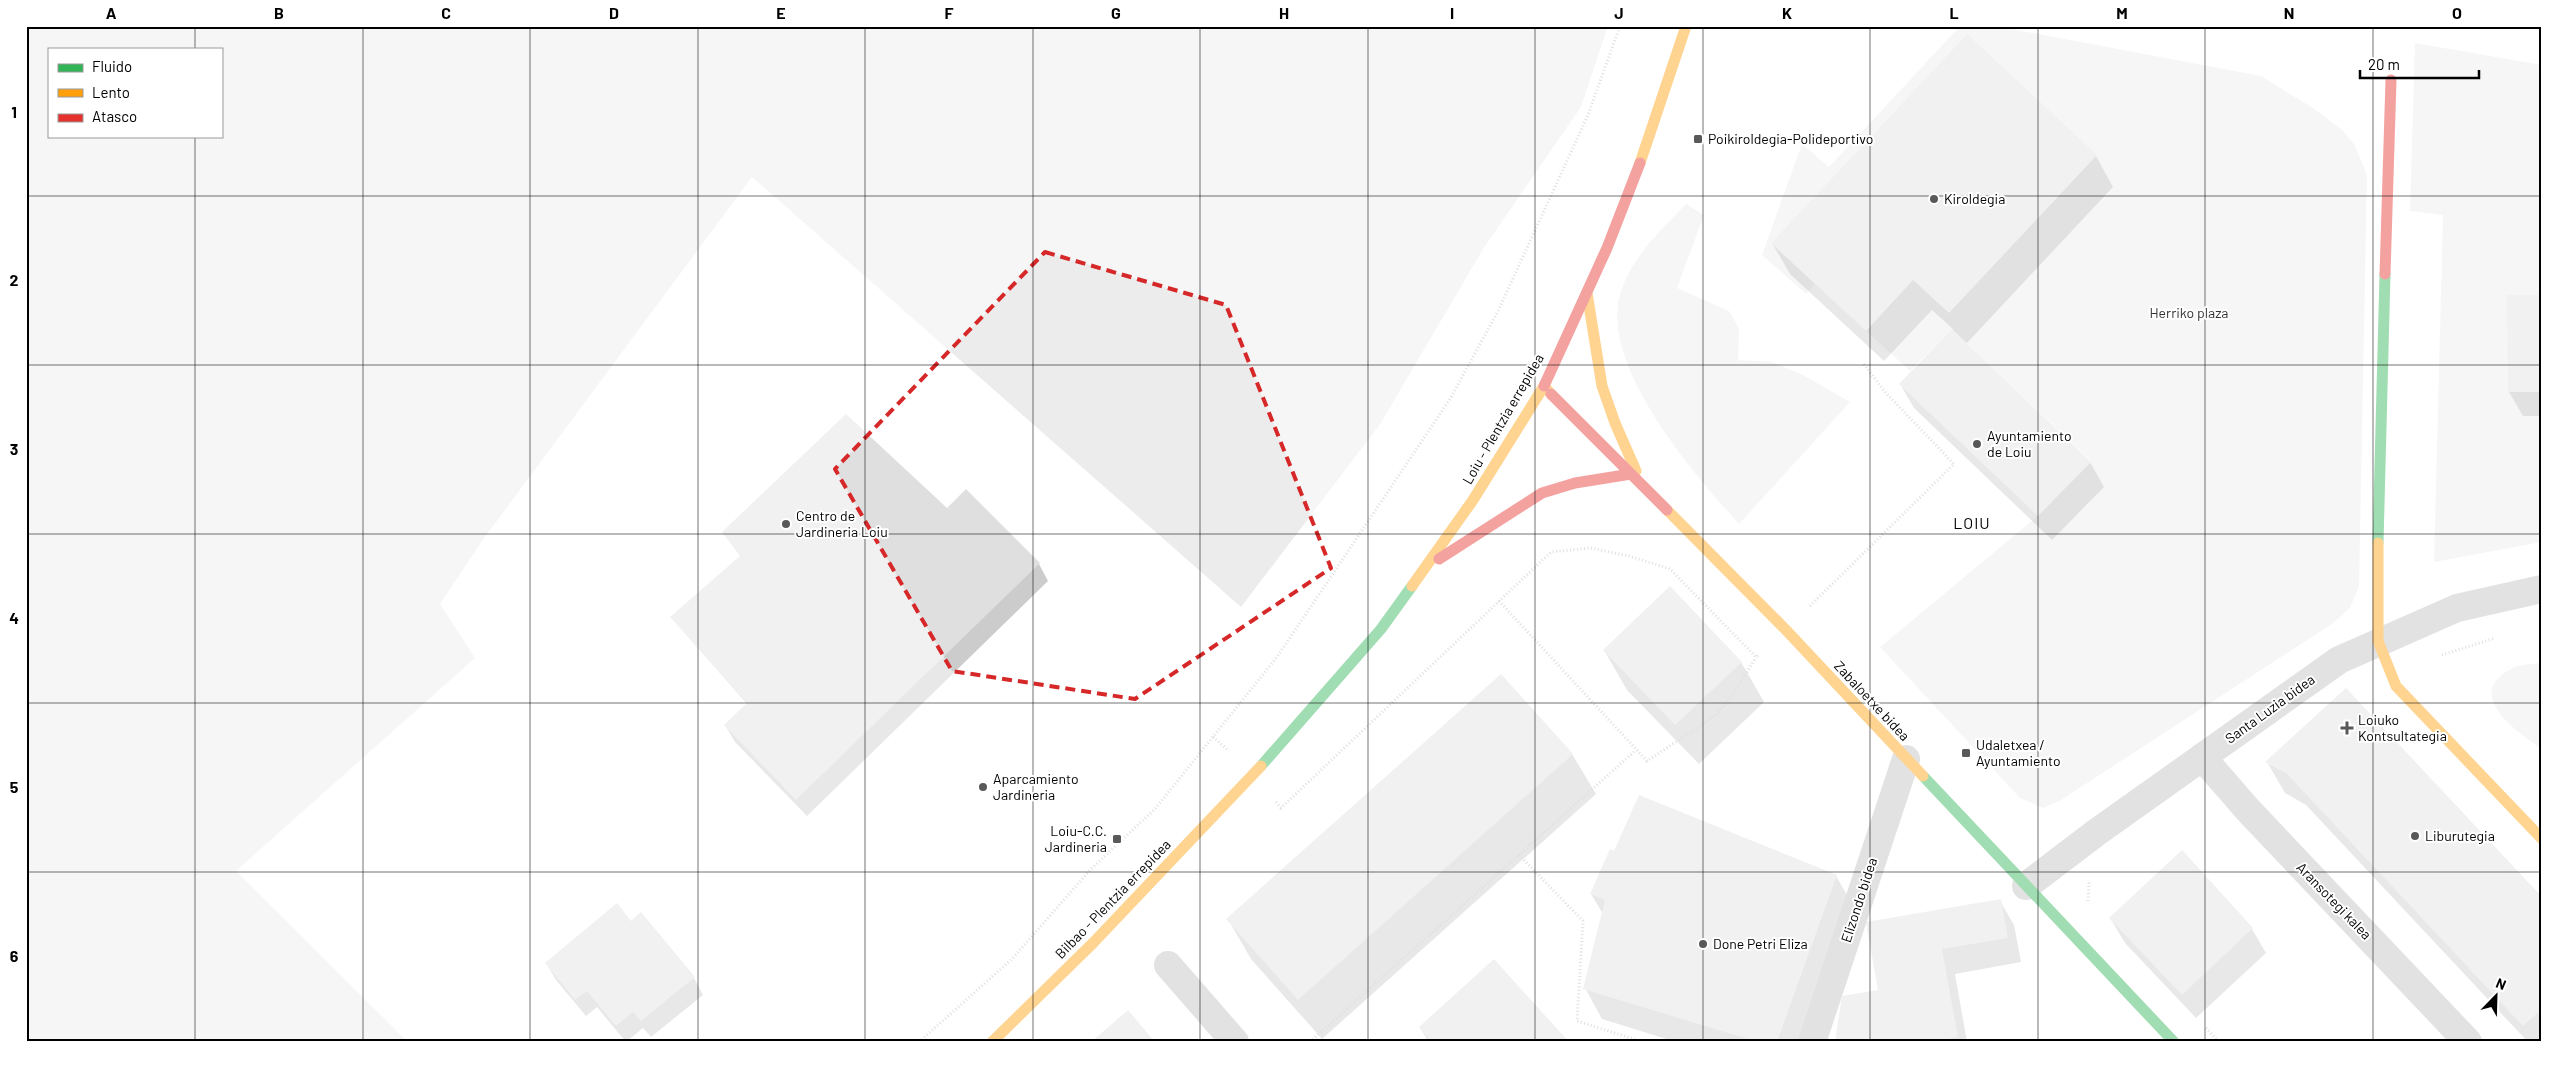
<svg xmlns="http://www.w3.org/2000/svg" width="2568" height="1068" font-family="Barlow,sans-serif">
<rect width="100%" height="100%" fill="#fff"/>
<path fill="#ececec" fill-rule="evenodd" d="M 26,26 L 1608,26 L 1581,107 L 1483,249 L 1381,423 L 1241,607 L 752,177 L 482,541 L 440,604 L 475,658 L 236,871 L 408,1042 L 26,1042 ZM 49,49 L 221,49 L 221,136 L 49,136 Z
M 1960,26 L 1996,26 L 2261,76 L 2313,108 L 2341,129 L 2354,144 L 2367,175 L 2359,586 L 2350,608 L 2332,624 L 2061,800 L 2043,808 L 2020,798 L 1880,647 L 2038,516 L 2091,461 L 1952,329 L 1910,371 L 1866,331 L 1913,280 L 1967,34 L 1771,243 L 1815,284 L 1806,294 L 1762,255 L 1802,144 L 1829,167 Z
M 2415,43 L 2542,65 L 2542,542 L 2434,562 L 2443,215 L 2410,211 Z
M 1686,204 L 1704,215 L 1677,288 L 1729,311 L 1739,329 L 1738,360 L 1772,362 L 1803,375 L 1850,402 L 1739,524 C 1694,474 1594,360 1622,288 C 1635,254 1661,230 1686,204 Z
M 2542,663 L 2542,749 C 2518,733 2462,695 2511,669 C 2519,664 2532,664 2542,663 Z"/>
<path fill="#0003" d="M 2096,156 L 2113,187 L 1966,344 L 2090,462 L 2104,487 L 2052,540 L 1914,408 L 1900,384 L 1953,329 L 1932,310 L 1884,361 L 1790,274 L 1772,243 Z
M 2542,297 L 2542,416 L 2523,416 L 2509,392 Z
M 947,510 L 1039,564 L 1048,581 L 807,816 L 735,742 L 725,725 L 747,704 L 671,617 Z
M 1604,650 L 1741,662 L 1764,702 L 1699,764 L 1627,690 Z
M 1572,754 L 1596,794 L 1322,1039 L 1251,959 L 1228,919 Z
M 2267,762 L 2542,899 L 2542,1042 L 2528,1042 L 2306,805 L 2285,793 Z
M 1614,852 L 1836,876 L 1854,907 L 1805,1042 L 1676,1042 L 1602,1019 L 1585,988 L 1603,914 L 1591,894 Z
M 2182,852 L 2252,929 L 2266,953 L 2196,1018 L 2125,943 L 2110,918 Z
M 2000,901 L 2014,925 L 2021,962 L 1955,974 L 1967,1042 L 1836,1042 L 1879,991 Z
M 641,914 L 694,978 L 703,995 L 651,1037 L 643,1028 L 626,1042 L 597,1007 L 586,1016 L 556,980 L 546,963 L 631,922 Z
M 1420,1028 L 1567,1042 L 1429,1042 Z"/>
<path fill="#dfdfdf" d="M 1967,34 L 2097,155 L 1949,313 L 1913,280 L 1866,331 L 1771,243 Z
M 2507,295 L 2542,295 L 2542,392 L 2508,392 Z
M 1952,329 L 2091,462 L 2038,516 L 1899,384 Z
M 846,414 L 947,508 L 966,489 L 1040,563 L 796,800 L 724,725 L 747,703 L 670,617 L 740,556 L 722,532 Z
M 1670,586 L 1742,662 L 1675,725 L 1603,650 Z
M 1501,674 L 1573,754 L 1298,1000 L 1226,919 Z
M 2346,688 L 2542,897 L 2542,1009 L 2523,1026 L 2287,774 L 2265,762 Z
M 1639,795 L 1837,875 L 1777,1042 L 1758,1042 L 1583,989 L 1605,900 L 1590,894 L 1610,849 L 1614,851 Z
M 2182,850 L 2253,928 L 2182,995 L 2109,918 Z
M 2001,899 L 2008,938 L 1942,949 L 1958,1037 L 1932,1042 L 1835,1042 L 1842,996 L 1878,990 L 1866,922 Z
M 617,903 L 631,921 L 641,912 L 695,977 L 641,1021 L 633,1012 L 616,1026 L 587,991 L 575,1000 L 545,963 Z
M 1494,959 L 1569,1042 L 1432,1042 L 1419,1027 Z
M 1128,1010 L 1155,1042 L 1091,1042 Z"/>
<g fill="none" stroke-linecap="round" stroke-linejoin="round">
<path stroke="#b9b9b9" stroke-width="3" stroke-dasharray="1 2.5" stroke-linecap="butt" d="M 1499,601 L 1647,761 L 1715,716 L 1732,696 L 1756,657
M 1810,606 L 1954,464 L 1885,392 L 1863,363
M 2442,655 L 2495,638
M 1213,737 L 1229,751
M 1276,802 L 1281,808 L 1551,552 L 1590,548 L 1629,556 L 1670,569 L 1756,657 L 1760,654
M 1519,855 L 1583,921 L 1577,1021 L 1643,1042
M 2088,901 L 2089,882
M 2206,1028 L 2219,1042
M 919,1042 L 1012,959 L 1091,869 L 1155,809 L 1277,657 L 1450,399 L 1498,311 L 1588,115 L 1620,26
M 1310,1042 L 1636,750"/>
<path stroke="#bebebe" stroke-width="28" d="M 2202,757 L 2248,810 L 2468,1042
M 2026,886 L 2097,832 L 2339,660 L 2457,608 L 2542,589
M 1168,965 L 1235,1042
M 1812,1042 L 1906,759"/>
<path stroke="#30b455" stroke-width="11" d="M 2378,543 L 2385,274
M 1261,766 L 1381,629 L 1412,586
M 1923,776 L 2174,1042"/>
<path stroke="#ff9f0a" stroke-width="11" d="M 1640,163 L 1686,26
M 1587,293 L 1602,386 L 1615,423 L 1636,471
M 1667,510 L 1786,630 L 1923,776
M 2378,543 L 2378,641 L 2396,686 L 2542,839
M 1412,586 L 1473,500 L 1544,386 L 1551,394
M 992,1042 L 1093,943 L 1261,766"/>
<path stroke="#e5322d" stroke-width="11" d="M 2385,274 L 2391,80
M 1544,386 L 1607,248 L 1640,163
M 1551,394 L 1667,510
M 1439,559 L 1542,493 L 1575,483 L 1631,474"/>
</g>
<path d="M0 0H2568V1068H0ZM 1045,252 L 1226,305 L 1331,568 L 1135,699 L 952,671 L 835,469 Z" fill="#fff" fill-opacity=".55" fill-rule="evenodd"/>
<path fill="none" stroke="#d62828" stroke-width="4" stroke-dasharray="10 6" stroke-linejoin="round" d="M 1045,252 L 1226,305 L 1331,568 L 1135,699 L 952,671 L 835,469 Z"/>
<path fill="none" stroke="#000" stroke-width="1" stroke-opacity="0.55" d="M 195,26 L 195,49M 363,26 L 363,1042M 530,26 L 530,1042M 698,26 L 698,1042M 865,26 L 865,1042M 1033,26 L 1033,1042M 1200,26 L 1200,1042M 1368,26 L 1368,1042M 1535,26 L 1535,1042M 1703,26 L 1703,1042M 1870,26 L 1870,1042M 2038,26 L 2038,1042M 2205,26 L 2205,1042M 2373,26 L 2373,1042M 195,136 L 195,1042M 26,196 L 2542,196M 26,365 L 2542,365M 26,534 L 2542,534M 26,703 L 2542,703M 26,872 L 2542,872"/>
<g fill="#595959" stroke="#fff" stroke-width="2">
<rect x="1693" y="134" width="10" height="10" rx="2.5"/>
<circle cx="1934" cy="199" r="5"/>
<circle cx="1977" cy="444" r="5"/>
<circle cx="786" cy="524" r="5"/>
<path d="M2344.5 720.5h5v5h5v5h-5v5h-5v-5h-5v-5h5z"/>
<rect x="1961" y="748" width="10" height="10" rx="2.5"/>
<circle cx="983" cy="787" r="5"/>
<circle cx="2415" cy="836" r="5"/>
<rect x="1112" y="834" width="10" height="10" rx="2.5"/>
<circle cx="1703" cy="944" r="5"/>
</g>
<g text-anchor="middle" stroke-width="4" stroke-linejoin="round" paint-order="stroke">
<g font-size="14" fill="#000" stroke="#fff" text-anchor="start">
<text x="1708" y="144">Poikiroldegia-Polideportivo</text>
<text x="1944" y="204">Kiroldegia</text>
<text x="1987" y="441">Ayuntamiento<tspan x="1987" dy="16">de Loiu</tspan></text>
<text x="796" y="521">Centro de<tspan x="796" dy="16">Jardineria Loiu</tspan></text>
<text x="2358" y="725">Loiuko<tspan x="2358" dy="16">Kontsultategia</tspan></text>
<text x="1976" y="750">Udaletxea /<tspan x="1976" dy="16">Ayuntamiento</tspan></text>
<text x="993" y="784">Aparcamiento<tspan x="993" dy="16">Jardineria</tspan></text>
<text x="1107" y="836" text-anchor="end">Loiu-C.C.<tspan x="1107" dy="16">Jardineria</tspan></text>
<text x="2425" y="841">Liburutegia</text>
<text x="1713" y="949">Done Petri Eliza</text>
</g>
<g font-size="14" fill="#333" stroke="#fff">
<text x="2189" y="318">Herriko plaza</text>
</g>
<g font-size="14" fill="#000" stroke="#fff">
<text transform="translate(1503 419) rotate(-60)" y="5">Loiu - Plentzia errepidea</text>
<text transform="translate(1872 701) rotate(47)" y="5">Zabaloetxe bidea</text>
<text transform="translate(2270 709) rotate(-36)" y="5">Santa Luzia bidea</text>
<text transform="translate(1113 899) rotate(-46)" y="5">Bilbao - Plentzia errepidea</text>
<text transform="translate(1859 900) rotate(-72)" y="5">Elizondo bidea</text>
<text transform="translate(2334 901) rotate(46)" y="5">Aransotegi kalea</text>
</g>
<g font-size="16" letter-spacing="1" fill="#000" stroke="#fff">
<text x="1972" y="529">LOIU</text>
</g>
</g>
<rect width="2568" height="1068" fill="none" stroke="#ffffff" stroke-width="55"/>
<rect x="48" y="48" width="175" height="90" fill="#ffffff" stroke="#999999"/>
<rect x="58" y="64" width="25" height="8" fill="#30b455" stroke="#999999"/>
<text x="92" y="72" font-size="15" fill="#000000">Fluido</text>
<rect x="58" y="89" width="25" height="8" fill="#ff9f0a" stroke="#999999"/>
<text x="92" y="98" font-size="15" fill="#000000">Lento</text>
<rect x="58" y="114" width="25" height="8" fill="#e5322d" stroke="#999999"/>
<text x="92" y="122" font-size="15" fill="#000000">Atasco</text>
<g transform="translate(2496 996) rotate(23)" stroke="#ffffff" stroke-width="4" paint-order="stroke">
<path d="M0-4L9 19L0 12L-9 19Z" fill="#000000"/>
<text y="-8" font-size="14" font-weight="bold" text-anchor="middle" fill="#000000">N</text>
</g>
<path d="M2360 70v8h119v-8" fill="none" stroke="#000000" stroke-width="2.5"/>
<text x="2368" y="70" font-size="15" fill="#000000" stroke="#ffffff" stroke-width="4" paint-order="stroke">20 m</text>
<rect x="28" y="28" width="2512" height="1012" fill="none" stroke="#000" stroke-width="2"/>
<g font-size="16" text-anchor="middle" font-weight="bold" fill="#000">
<text x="111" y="19">A</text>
<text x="279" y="19">B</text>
<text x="446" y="19">C</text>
<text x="614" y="19">D</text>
<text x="781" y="19">E</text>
<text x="949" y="19">F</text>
<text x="1116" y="19">G</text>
<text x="1284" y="19">H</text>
<text x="1452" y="19">I</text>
<text x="1619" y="19">J</text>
<text x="1787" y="19">K</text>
<text x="1954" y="19">L</text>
<text x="2122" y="19">M</text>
<text x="2289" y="19">N</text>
<text x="2457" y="19">O</text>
<text x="14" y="118">1</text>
<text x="14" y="286">2</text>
<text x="14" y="455">3</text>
<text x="14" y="624">4</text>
<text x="14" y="793">5</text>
<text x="14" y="962">6</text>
</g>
</svg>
